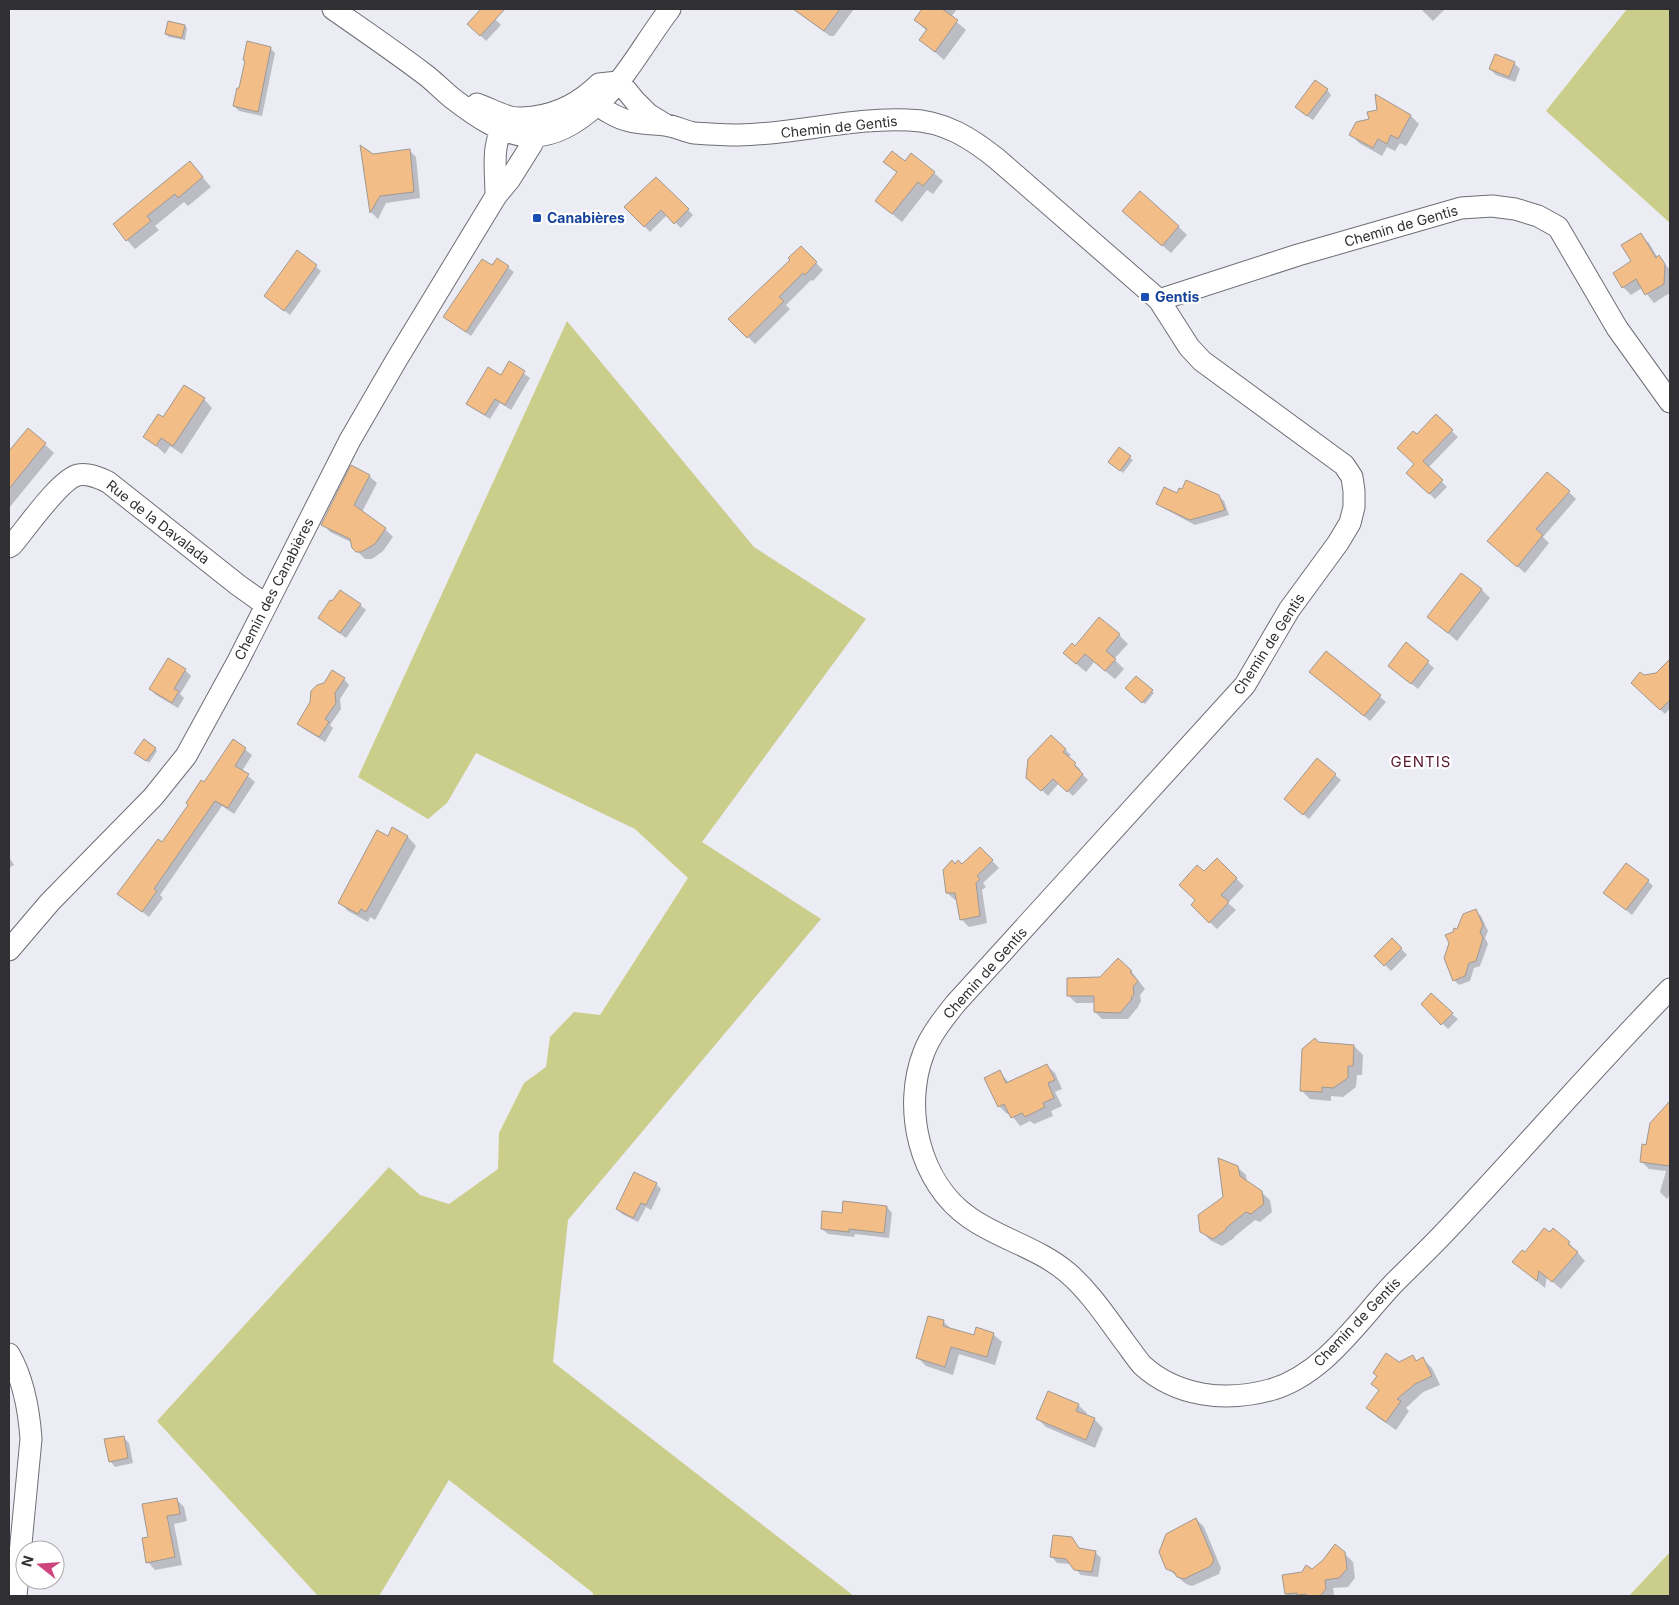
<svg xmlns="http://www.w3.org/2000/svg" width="1679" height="1605" font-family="Inter,sans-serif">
<rect width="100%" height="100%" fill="#ececf5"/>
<path fill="#cbce8a" d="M 1627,9 L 1670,9 L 1670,223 L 1546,111 Z
M 567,321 L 754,547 L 866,619 L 702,842 L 821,919 L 568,1220 L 553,1362 L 854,1596 L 593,1596 L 593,1593 L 449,1480 L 379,1596 L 318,1596 L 157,1421 L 389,1167 L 420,1195 L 449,1204 L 498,1169 L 499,1133 L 524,1083 L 546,1067 L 550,1037 L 574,1012 L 600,1015 L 688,878 L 635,829 L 476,753 L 447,803 L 428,819 L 358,777 Z
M 1670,1552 L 1670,1596 L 1629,1596 Z"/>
<path fill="#0003" d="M 483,9 L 485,9 L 501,25 L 486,41 L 469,24 Z
M 796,9 L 854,9 L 834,36 L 830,36 L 804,17 Z
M 923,9 L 957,9 L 951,17 L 966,30 L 944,60 L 921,40 L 927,31 L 915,20 Z
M 1421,9 L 1443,9 L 1444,10 L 1433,21 Z
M 185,26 L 187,28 L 185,40 L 169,37 L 166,34 Z
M 270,48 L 275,53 L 262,116 L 239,111 L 234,106 L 240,90 Z
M 1514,63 L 1520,69 L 1515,82 L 1496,75 L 1490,69 Z
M 1327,90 L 1331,95 L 1313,120 L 1301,112 Z
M 1411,116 L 1419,124 L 1406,146 L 1400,143 L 1395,151 L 1387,147 L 1382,156 L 1359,143 L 1351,134 Z
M 362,147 L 373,155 L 409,150 L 416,157 L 420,198 L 386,203 L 378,219 L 371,212 Z
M 885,162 L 905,163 L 934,173 L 943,181 L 933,194 L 927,190 L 902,222 L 876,201 L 897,173 Z
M 190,163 L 211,187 L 188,206 L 184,202 L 155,226 L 159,230 L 135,249 L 127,240 Z
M 656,178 L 693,215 L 681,228 L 667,215 L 650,232 L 625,207 Z
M 1133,220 L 1178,226 L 1187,235 L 1171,253 Z
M 1640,235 L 1649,243 L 1658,258 L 1659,257 L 1670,270 L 1670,293 L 1654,303 L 1642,288 L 1631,295 L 1623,287 Z
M 801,248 L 823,270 L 813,281 L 811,280 L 786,305 L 790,309 L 755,344 L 730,319 L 792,260 Z
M 298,252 L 321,271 L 290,315 L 266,296 Z
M 497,259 L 514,272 L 471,336 L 445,317 Z
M 509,363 L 530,378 L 511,410 L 500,403 L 490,419 L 472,408 L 467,403 L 501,377 Z
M 204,399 L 212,408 L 182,454 L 170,446 L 165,454 L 145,436 L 163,418 Z
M 1436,416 L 1458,437 L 1428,468 L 1447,487 L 1435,499 L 1408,473 L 1416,464 L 1417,436 Z
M 28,429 L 54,453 L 9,508 L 9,453 Z
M 1119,449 L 1133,460 L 1123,473 L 1112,464 Z
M 369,476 L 377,483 L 362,512 L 385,529 L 393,537 L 383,551 L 372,559 L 365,559 L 354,548 L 353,543 L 330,532 L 323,524 Z
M 1569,492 L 1576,499 L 1543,537 L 1549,543 L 1525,573 L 1488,541 Z
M 1177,494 L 1218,496 L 1224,501 L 1229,515 L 1195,525 L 1163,508 L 1158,503 Z
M 1481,589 L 1490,598 L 1457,641 L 1429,617 Z
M 360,605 L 366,610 L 346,638 L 319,618 Z
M 1119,635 L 1128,644 L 1114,659 L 1124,669 L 1115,679 L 1094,662 L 1086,672 L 1074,662 L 1075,647 Z
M 1406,644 L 1434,668 L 1418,689 L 1395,671 Z
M 1326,652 L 1386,702 L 1370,721 L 1316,677 Z
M 1670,661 L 1670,708 L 1665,714 L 1632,683 L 1643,676 L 1657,675 Z
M 185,670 L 191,676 L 180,694 L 184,698 L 178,708 L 156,695 L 150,689 Z
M 1136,677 L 1154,693 L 1145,704 L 1127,688 Z
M 344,679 L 349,685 L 340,699 L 341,709 L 330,725 L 333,728 L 325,742 L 304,729 L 298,723 L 311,702 Z
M 1051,736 L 1071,755 L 1068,758 L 1081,770 L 1079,771 L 1088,780 L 1073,796 L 1059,783 L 1048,796 L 1028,777 Z
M 234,741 L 252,755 L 242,771 L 255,782 L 234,814 L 222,806 L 160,895 L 163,898 L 149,917 L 119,894 L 163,844 Z
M 155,749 L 157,751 L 149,763 L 139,755 Z
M 1317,760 L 1341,780 L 1309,819 L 1291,804 Z
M 393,829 L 408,837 L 416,846 L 375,920 L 370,917 L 368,922 L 348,911 L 339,902 L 388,838 Z
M 980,848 L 999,868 L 983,883 L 986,887 L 982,890 L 987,923 L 969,927 L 961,919 L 958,900 L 955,900 L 947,893 L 955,865 L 962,865 Z
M 9,857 L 14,865 L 9,868 Z
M 1217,860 L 1244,886 L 1228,903 L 1236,910 L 1217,929 L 1192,905 L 1197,901 L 1204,873 Z
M 1648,881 L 1653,886 L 1632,915 L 1605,893 Z
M 1476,911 L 1481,916 L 1488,931 L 1485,938 L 1488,944 L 1480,966 L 1474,968 L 1470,981 L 1459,985 L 1454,980 L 1458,931 Z
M 1392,939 L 1407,955 L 1391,971 L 1376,956 Z
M 1131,971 L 1145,989 L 1140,995 L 1141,1001 L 1138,1007 L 1128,1019 L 1102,1019 L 1095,1012 L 1095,1003 L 1076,1003 L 1068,995 L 1100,978 Z
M 1423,1004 L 1452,1014 L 1458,1019 L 1448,1029 Z
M 1318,1043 L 1354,1046 L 1363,1055 L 1362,1075 L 1357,1075 L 1356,1087 L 1343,1097 L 1331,1096 L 1331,1101 L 1310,1099 L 1301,1090 Z
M 1046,1065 L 1055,1073 L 1062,1089 L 1055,1092 L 1062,1106 L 1051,1111 L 1053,1116 L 1034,1124 L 1030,1121 L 1020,1126 L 1010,1113 L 1007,1114 L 999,1106 L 1000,1072 L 1009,1083 Z
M 1662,1111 L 1670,1113 L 1670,1194 L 1667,1199 L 1660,1192 L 1666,1171 L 1649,1169 L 1641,1161 Z
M 1237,1167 L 1246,1175 L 1247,1182 L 1261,1192 L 1270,1200 L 1272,1212 L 1260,1222 L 1255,1220 L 1234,1237 L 1234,1238 L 1222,1246 L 1210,1240 L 1201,1231 L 1224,1197 Z
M 656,1184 L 661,1189 L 651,1210 L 646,1207 L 638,1222 L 622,1214 L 617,1209 Z
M 887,1207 L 892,1213 L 889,1238 L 855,1234 L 854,1237 L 828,1234 L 822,1229 L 843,1215 Z
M 1569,1243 L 1585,1261 L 1561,1289 L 1547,1277 L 1545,1288 L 1514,1262 L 1525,1254 Z
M 929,1317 L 944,1322 L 952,1330 L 975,1337 L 993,1334 L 1002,1342 L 995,1365 L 959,1354 L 953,1375 L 926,1366 L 918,1358 Z
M 1413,1357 L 1417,1361 L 1423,1359 L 1432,1368 L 1440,1385 L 1423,1392 L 1406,1408 L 1409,1411 L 1396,1430 L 1377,1417 L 1368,1408 L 1398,1363 Z
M 1078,1405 L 1087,1413 L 1086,1416 L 1094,1419 L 1103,1428 L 1095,1448 L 1046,1427 L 1037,1418 Z
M 123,1437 L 129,1443 L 133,1463 L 115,1467 L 110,1461 Z
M 176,1499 L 184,1507 L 187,1521 L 174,1524 L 182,1565 L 155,1570 L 148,1562 L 149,1538 Z
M 1196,1519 L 1204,1527 L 1221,1568 L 1219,1574 L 1192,1586 L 1186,1584 L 1167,1568 Z
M 1072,1539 L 1081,1550 L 1095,1552 L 1101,1558 L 1098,1577 L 1081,1575 L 1071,1564 L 1057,1563 L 1052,1557 Z
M 1344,1553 L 1353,1562 L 1355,1578 L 1348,1587 L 1333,1588 L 1334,1596 L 1289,1596 L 1286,1594 Z"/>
<path fill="#f2bd86" stroke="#a09992" d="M 481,9 L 505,9 L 480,36 L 467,24 Z
M 793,9 L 840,9 L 824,31 Z
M 922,9 L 942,9 L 958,20 L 935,52 L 919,40 L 927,29 L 914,20 Z
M 168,21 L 185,25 L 182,38 L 165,34 Z
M 247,41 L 271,47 L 258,112 L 233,106 L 237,88 L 239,88 L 245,61 L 243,60 Z
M 1495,54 L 1515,62 L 1509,77 L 1489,69 Z
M 1315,80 L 1328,89 L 1307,116 L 1295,107 Z
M 1375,94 L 1411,115 L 1398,139 L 1391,135 L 1387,144 L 1378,139 L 1373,148 L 1349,135 L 1356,122 L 1369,119 L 1367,112 L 1377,110 Z
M 360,145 L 373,154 L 410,149 L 414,192 L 380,196 L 370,213 Z
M 892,151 L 905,161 L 911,153 L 935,172 L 923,186 L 918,182 L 892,214 L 875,201 L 897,172 L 883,162 Z
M 190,161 L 203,177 L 178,198 L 175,194 L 147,216 L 151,221 L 126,241 L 113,224 Z
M 656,177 L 689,209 L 674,224 L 661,210 L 644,227 L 624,207 Z
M 1140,191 L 1179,226 L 1162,246 L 1122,211 Z
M 1641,233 L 1656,258 L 1659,255 L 1665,264 L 1664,284 L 1645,295 L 1636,279 L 1622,288 L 1613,273 L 1631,261 L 1621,245 Z
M 801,246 L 817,262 L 805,275 L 803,273 L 779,297 L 784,301 L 747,338 L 728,319 L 790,260 L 788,258 Z
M 297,250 L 317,265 L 284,311 L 264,296 Z
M 497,258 L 509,266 L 466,332 L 443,317 L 482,259 L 492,265 Z
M 509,361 L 525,371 L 505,405 L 495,399 L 485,415 L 466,404 L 488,367 L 501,375 Z
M 184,385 L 205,398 L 173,446 L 161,438 L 156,446 L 143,437 L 158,414 L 163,417 Z
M 1436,414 L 1453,430 L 1423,461 L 1443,480 L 1429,494 L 1406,473 L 1414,464 L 1397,448 L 1413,431 L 1417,434 Z
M 28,428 L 46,443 L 9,489 L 9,451 Z
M 1119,447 L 1131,456 L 1120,471 L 1108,462 Z
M 351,465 L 370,475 L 354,505 L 386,528 L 375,544 L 361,552 L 356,552 L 352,548 L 350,539 L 321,525 Z
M 1547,472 L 1570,491 L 1536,529 L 1543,535 L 1517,567 L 1487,541 Z
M 1186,480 L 1219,495 L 1225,510 L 1190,520 L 1156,504 L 1164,487 L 1177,493 L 1179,488 L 1182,489 Z
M 1461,573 L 1482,589 L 1448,633 L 1427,617 Z
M 340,590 L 361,604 L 340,633 L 318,618 L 330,600 L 332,601 Z
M 1099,617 L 1120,634 L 1106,651 L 1116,659 L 1105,671 L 1085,654 L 1076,664 L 1063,653 L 1072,643 L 1075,646 Z
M 1406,642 L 1429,661 L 1411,684 L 1388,666 Z
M 1326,651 L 1381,695 L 1364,716 L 1309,672 Z
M 168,658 L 186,669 L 174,689 L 179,691 L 172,703 L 149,689 Z
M 1670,659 L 1670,700 L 1660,710 L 1631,683 L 1640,672 L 1644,675 L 1656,673 Z
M 332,670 L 345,678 L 335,693 L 336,703 L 325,719 L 329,722 L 319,737 L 297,724 L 310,702 L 311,691 L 317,685 L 324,683 Z
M 1136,676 L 1153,690 L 1142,703 L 1125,688 Z
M 1051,735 L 1066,749 L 1063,752 L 1076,763 L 1074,765 L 1083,774 L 1067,792 L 1053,779 L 1041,791 L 1026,778 L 1028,759 Z
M 144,739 L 156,748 L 146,761 L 134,753 Z
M 233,739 L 246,748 L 235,766 L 249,774 L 228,808 L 215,801 L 154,889 L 157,891 L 142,912 L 117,894 L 158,839 L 162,842 L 188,805 L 186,803 L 201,780 L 204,782 Z
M 1317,758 L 1336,774 L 1303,815 L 1284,799 Z
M 392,827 L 408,836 L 366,912 L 361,909 L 358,914 L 338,903 L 377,830 L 388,836 Z
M 980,847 L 993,860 L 977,876 L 980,879 L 976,883 L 980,916 L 960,920 L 955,893 L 946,893 L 943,870 L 952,860 L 955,864 L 958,860 L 962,864 Z
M 1217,858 L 1237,878 L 1221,895 L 1229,902 L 1209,923 L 1191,905 L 1195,900 L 1179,885 L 1197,865 L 1204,871 Z
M 1626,863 L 1649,880 L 1626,910 L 1603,893 Z
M 1476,909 L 1483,925 L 1480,932 L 1483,938 L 1476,961 L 1469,963 L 1465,976 L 1453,981 L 1444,958 L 1449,943 L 1445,935 L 1453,932 L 1454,928 L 1457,929 L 1463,914 Z
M 1392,938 L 1402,948 L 1384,966 L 1374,956 Z
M 1118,958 L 1132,971 L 1130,972 L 1138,981 L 1133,987 L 1134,994 L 1131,998 L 1132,999 L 1120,1013 L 1094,1012 L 1094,996 L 1067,996 L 1067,978 L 1100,977 Z
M 1431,993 L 1453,1013 L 1441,1025 L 1421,1004 Z
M 1315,1038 L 1318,1042 L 1354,1045 L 1353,1066 L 1348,1066 L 1348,1078 L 1333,1088 L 1322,1087 L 1322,1092 L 1300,1091 L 1302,1049 Z
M 1047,1064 L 1055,1080 L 1048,1083 L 1054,1098 L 1043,1103 L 1045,1107 L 1025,1117 L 1022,1113 L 1011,1118 L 1004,1104 L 998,1107 L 984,1078 L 1000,1070 L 1006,1083 Z
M 1670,1101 L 1670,1166 L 1640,1162 L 1642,1144 L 1646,1145 L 1650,1123 Z
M 1218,1158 L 1238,1166 L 1240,1176 L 1262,1191 L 1264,1204 L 1251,1214 L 1246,1212 L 1226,1228 L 1226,1230 L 1213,1239 L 1200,1232 L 1198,1215 L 1223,1197 Z
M 634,1172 L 657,1183 L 646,1205 L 641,1203 L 633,1218 L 616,1209 Z
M 843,1201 L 887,1206 L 884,1233 L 849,1229 L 849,1232 L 821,1229 L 822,1211 L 842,1213 Z
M 1544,1228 L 1550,1232 L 1553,1228 L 1570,1242 L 1568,1244 L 1578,1252 L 1552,1282 L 1539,1271 L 1537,1281 L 1512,1262 L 1522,1250 L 1525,1252 Z
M 928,1316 L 944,1320 L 943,1326 L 974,1335 L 976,1327 L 994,1333 L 987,1357 L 951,1347 L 945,1367 L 916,1358 Z
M 1386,1353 L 1399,1362 L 1413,1355 L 1416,1361 L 1423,1357 L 1432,1376 L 1415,1384 L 1397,1399 L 1401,1401 L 1386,1422 L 1366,1408 L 1379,1390 L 1371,1384 L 1377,1376 L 1373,1373 Z
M 1048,1391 L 1079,1404 L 1076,1411 L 1095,1418 L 1086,1440 L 1036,1419 Z
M 124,1436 L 128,1458 L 109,1462 L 104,1439 Z
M 177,1498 L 180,1514 L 167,1516 L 175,1557 L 146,1563 L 142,1538 L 148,1537 L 142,1504 Z
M 1196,1518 L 1214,1560 L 1211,1566 L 1184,1579 L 1177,1577 L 1174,1572 L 1166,1569 L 1159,1552 L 1166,1534 Z
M 1053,1535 L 1072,1537 L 1079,1548 L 1096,1551 L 1092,1572 L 1074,1570 L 1066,1559 L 1050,1557 Z
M 1335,1544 L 1345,1552 L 1347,1569 L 1339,1578 L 1325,1580 L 1326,1589 L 1320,1596 L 1307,1596 L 1306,1594 L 1297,1595 L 1297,1593 L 1285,1594 L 1282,1575 L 1302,1572 L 1306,1565 L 1312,1569 L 1323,1560 Z"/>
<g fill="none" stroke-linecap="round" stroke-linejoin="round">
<g stroke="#6e6e76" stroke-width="23">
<path id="minor" d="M 333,9 C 363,30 394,51 423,73 C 433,80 442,90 452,98 C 506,140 544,155 599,103 C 628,76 646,40 670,9
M 477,104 C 488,108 499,114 510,117 C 518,119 526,118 534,117 C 561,113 580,102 599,84
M 508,119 C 490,142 496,168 496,196 L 510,179 L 532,144 L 529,123
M 666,125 L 648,114 L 635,101 L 622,85 L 618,82 L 599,84 C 599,89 598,98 600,103 C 601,108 606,111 610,113 C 628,124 645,123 665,125 C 675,126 684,131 694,133 C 709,134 725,135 739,135 C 796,134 853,117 909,120 C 944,121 971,138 997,159 L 1159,300 L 1189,347 L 1202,361 L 1344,465 L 1352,477 L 1354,491 L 1354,507 L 1350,523 L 1338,543 L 1289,610 L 1245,685 L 956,1003 C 944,1018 931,1034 924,1052 C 902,1108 919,1183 970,1218 C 1000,1239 1039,1248 1068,1273 C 1090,1292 1107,1318 1124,1341 C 1130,1349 1136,1358 1142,1365 C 1177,1397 1226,1402 1270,1390 C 1324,1375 1358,1321 1394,1283 C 1411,1266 1428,1250 1445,1232 C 1521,1152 1593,1068 1670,989
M 1159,300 L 1298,255 L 1461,208 L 1492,206 L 1515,209 L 1538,216 L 1558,227 L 1617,328 L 1670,402
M 9,547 L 12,545 C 25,530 60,479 78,475 C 89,473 99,478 108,482 L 238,585 L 266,605
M 9,950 L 50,902 L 153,797 L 186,756 L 238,661 L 350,440 L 397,359 L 496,196
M 9,1354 C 24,1380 29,1410 31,1439 L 16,1596"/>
</g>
<use href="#minor" stroke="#fff" stroke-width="21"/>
</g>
<g fill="#1a4fb4" stroke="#fff" stroke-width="2">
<rect x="532" y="213" width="10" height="10" rx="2.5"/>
<rect x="1140" y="292" width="10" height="10" rx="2.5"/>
</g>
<g text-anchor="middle" stroke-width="4.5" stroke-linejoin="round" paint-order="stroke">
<g font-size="14" fill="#303034" stroke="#fff">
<text transform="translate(839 127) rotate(-6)" y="5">Chemin de Gentis</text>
<text transform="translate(1401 226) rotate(-16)" y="5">Chemin de Gentis</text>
<text transform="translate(158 522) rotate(38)" y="5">Rue de la Davalada</text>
<text transform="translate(274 589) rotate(-63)" y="5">Chemin des Canabières</text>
<text transform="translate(1269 644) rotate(-57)" y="5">Chemin de Gentis</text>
<text transform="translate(985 973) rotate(-48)" y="5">Chemin de Gentis</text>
<text transform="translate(1357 1322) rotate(-46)" y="5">Chemin de Gentis</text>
</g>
<g font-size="14" font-weight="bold" fill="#164399" stroke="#fff" text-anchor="start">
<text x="547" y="223">Canabières</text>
<text x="1155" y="302">Gentis</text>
</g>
<g font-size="15" letter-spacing="1" fill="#5a1833" stroke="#fff">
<text x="1421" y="767">GENTIS</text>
</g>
</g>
<rect width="1679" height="1605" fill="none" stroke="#303034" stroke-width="20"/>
<g transform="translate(40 1565) rotate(287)"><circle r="24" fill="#ffffff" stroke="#acacae"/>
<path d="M0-4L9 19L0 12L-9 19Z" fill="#ce447c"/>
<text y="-8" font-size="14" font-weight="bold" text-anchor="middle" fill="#303034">N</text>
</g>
</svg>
